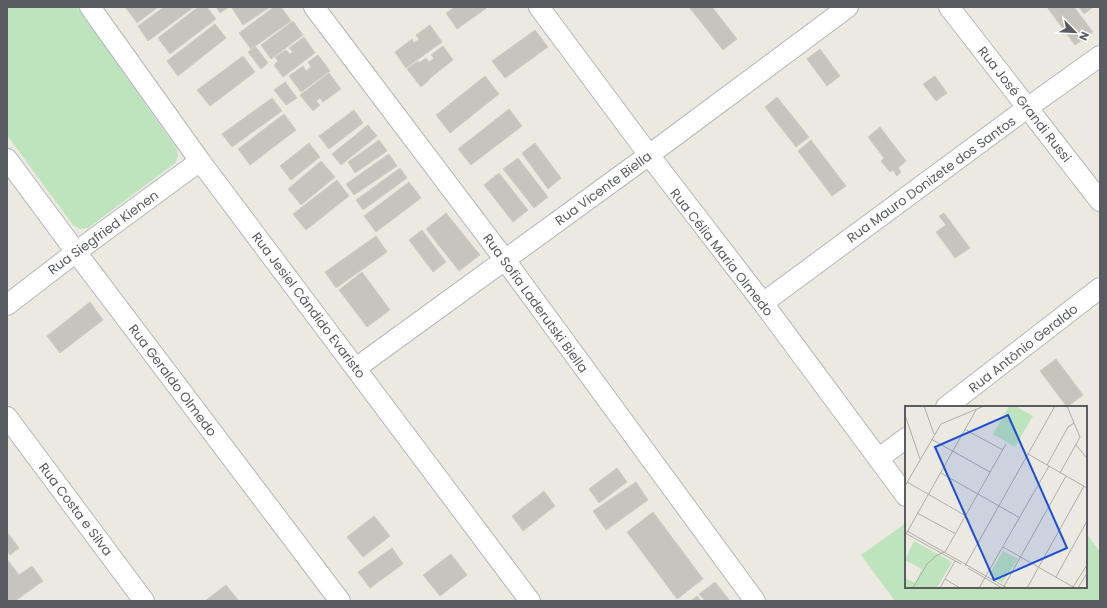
<svg xmlns="http://www.w3.org/2000/svg" width="1107" height="608" font-family="Poppins,sans-serif">
<rect width="100%" height="100%" fill="#ece9e0"/>
<path fill="#bde4bd" d="M 7,7 L 77,7 L 177,149 L 178,156 L 175,163 L 88,228 L 80,229 L 73,225 L 7,135 Z
M 906,523 L 906,587 L 1086,587 L 1086,533 L 1100,552 L 1100,601 L 895,601 L 861,555 Z"/>
<path fill="#c7c4be" stroke="#d1cbbf" d="M 127,7 L 158,7 L 137,23 L 126,8 Z
M 164,7 L 194,7 L 148,41 L 138,26 Z
M 198,7 L 207,7 L 216,19 L 170,54 L 158,38 Z
M 216,7 L 229,7 L 220,13 Z
M 234,7 L 270,7 L 243,25 L 232,8 Z
M 274,7 L 281,7 L 291,21 L 251,49 L 239,33 Z
M 455,7 L 488,7 L 457,29 L 446,13 Z
M 689,7 L 712,7 L 737,39 L 723,50 Z
M 1047,7 L 1074,7 L 1093,32 L 1075,45 Z
M 1079,7 L 1093,7 L 1084,14 Z
M 293,21 L 303,35 L 271,59 L 261,45 Z
M 215,24 L 226,38 L 178,76 L 167,61 Z
M 430,25 L 442,42 L 406,68 L 395,52 L 412,39 L 414,43 L 419,39 L 416,35 Z
M 535,30 L 548,47 L 505,78 L 492,61 Z
M 304,37 L 315,53 L 283,77 L 274,65 L 278,61 L 275,57 L 286,50 L 290,54 L 293,52 L 289,48 Z
M 255,46 L 268,63 L 261,69 L 248,52 Z
M 443,46 L 453,60 L 429,79 L 429,80 L 421,87 L 407,69 L 418,61 L 419,63 L 426,58 L 429,62 L 434,58 L 431,55 Z
M 820,49 L 840,76 L 827,86 L 807,59 Z
M 318,55 L 330,71 L 301,92 L 289,76 L 303,66 L 306,71 L 311,67 L 308,62 Z
M 243,56 L 255,72 L 210,106 L 197,90 Z
M 329,73 L 341,89 L 323,102 L 320,98 L 316,101 L 320,105 L 313,111 L 300,95 Z
M 485,76 L 499,94 L 450,133 L 436,115 Z
M 935,76 L 947,93 L 936,101 L 923,84 Z
M 285,82 L 297,98 L 286,105 L 274,90 Z
M 777,97 L 809,137 L 796,147 L 765,107 Z
M 272,98 L 282,111 L 232,147 L 222,134 Z
M 509,109 L 522,126 L 471,165 L 458,149 Z
M 354,110 L 363,123 L 329,149 L 319,136 Z
M 284,114 L 296,130 L 250,165 L 238,149 Z
M 368,125 L 377,136 L 341,165 L 332,154 Z
M 880,127 L 906,161 L 898,168 L 901,172 L 897,176 L 893,170 L 890,172 L 881,161 L 884,158 L 868,137 Z
M 379,140 L 387,151 L 355,173 L 348,162 Z
M 811,140 L 846,186 L 832,196 L 798,151 Z
M 309,143 L 320,157 L 291,180 L 280,166 Z
M 535,143 L 561,178 L 548,189 L 522,153 Z
M 389,154 L 397,166 L 354,195 L 346,184 Z
M 518,158 L 548,197 L 534,208 L 503,169 Z
M 321,161 L 335,177 L 301,205 L 288,189 Z
M 400,168 L 407,178 L 363,210 L 356,200 Z
M 499,173 L 528,210 L 513,222 L 484,185 Z
M 337,180 L 349,196 L 306,230 L 293,214 Z
M 409,182 L 421,198 L 376,232 L 364,216 Z
M 446,213 L 480,255 L 459,271 L 426,229 Z
M 944,213 L 970,248 L 955,258 L 936,232 L 946,225 L 939,216 Z
M 422,230 L 446,262 L 433,272 L 409,240 Z
M 376,236 L 387,252 L 336,288 L 325,272 Z
M 362,272 L 390,310 L 367,327 L 339,290 Z
M 90,302 L 103,320 L 60,353 L 47,336 Z
M 1056,359 L 1083,395 L 1067,407 L 1040,371 Z
M 617,468 L 627,482 L 599,503 L 589,489 Z
M 636,482 L 648,500 L 606,530 L 593,511 Z
M 544,491 L 555,506 L 523,531 L 512,516 Z
M 653,512 L 703,579 L 677,599 L 627,532 Z
M 374,516 L 390,536 L 363,557 L 347,537 Z
M 7,532 L 19,548 L 10,555 L 7,551 Z
M 392,548 L 403,564 L 370,588 L 358,572 Z
M 451,554 L 467,575 L 440,596 L 423,575 Z
M 7,559 L 19,575 L 32,566 L 43,581 L 15,601 L 7,601 Z
M 715,582 L 730,601 L 705,601 L 699,594 Z
M 226,585 L 239,601 L 205,601 Z
M 697,596 L 701,601 L 691,601 Z"/>
<g fill="none" stroke-linecap="round" stroke-linejoin="round">
<g stroke="#b3b7bb" stroke-width="22">
<path id="street" d="M 90,7 L 200,161 L 530,601
M 314,7 L 505,260 L 755,601
M 539,7 L 649,155 L 763,303 L 906,496
M 949,7 L 1100,201
M 7,159 L 76,252 L 340,601
M 763,303 L 1027,108 L 1100,56
M 7,305 L 76,252 L 200,161
M 356,368 L 649,155 L 848,7
M 946,407 L 1100,288
M 7,417 L 144,601
M 878,459 L 906,438"/>
</g>
<use href="#street" stroke="#fff" stroke-width="20"/>
</g>
<g text-anchor="middle" stroke-width="3" stroke-linejoin="round" paint-order="stroke">
<g font-size="13" fill="#595d61" stroke="#fff">
<text transform="translate(1025 104) rotate(52)" y="5">Rua José Grandi Russi</text>
<text transform="translate(931 179) rotate(-36)" y="5">Rua Mauro Donizete dos Santos</text>
<text transform="translate(603 188) rotate(-36)" y="5">Rua Vicente Biella</text>
<text transform="translate(103 232) rotate(-36)" y="5">Rua Siegfried Kienen</text>
<text transform="translate(722 252) rotate(52)" y="5">Rua Célia Maria Olmedo</text>
<text transform="translate(536 303) rotate(54)" y="5">Rua Sofia Laderutski Biella</text>
<text transform="translate(309 305) rotate(53)" y="5">Rua Jesiel Cândido Evaristo</text>
<text transform="translate(1023 348) rotate(-38)" y="5">Rua Antônio Geraldo</text>
<text transform="translate(173 380) rotate(53)" y="5">Rua Geraldo Olmedo</text>
<text transform="translate(76 509) rotate(53)" y="5">Rua Costa e Silva</text>
</g>
</g>
<g transform="translate(905 406)">
<rect width="182" height="182" fill="#ece9e0"/>
<path d="M 104,0 L 110,0 L 128,10 L 110,41 L 88,28 ZM 9,135 L 47,156 L 32,182 L 0,182 L 0,172 L 10,177 L 17,163 L 0,154 ZM 98,145 L 113,153 L 97,177 L 84,169 Z" fill="#bde4bd"/>
<path fill="none" stroke="#adada9" stroke-width="1" d="M 19,0 L 29,28M 0,9 L 15,53M 59,23 L 98,44M 26,33 L 85,66M 171,39 L 182,52M 123,48 L 182,82M 142,59 L 163,21 L 169,17 L 162,0M 36,67 L 115,112M 155,67 L 175,31 L 169,17M 2,76 L 61,110M 0,80 L 36,18 L 79,0M 12,107 L 51,128M 2,125 L 102,182M 0,127 L 56,158M 1,128 L 71,4M 98,141 L 170,182M 60,160 L 150,0M 63,162 L 97,182M 151,171 L 182,115M 40,173 L 55,182M 168,181 L 182,159M 8,182 L 22,158 L 32,149 L 40,146 L 101,38M 35,182 L 50,155M 74,182 L 144,60M 98,182 L 161,70M 122,182 L 179,80M 173,182 L 182,167"/>
<path fill="#1d4ed8" fill-opacity="0.15" stroke="#1d4ed8" stroke-width="2" d="M 103,9 L 162,142 L 89,174 L 30,41 Z"/>
<rect width="182" height="182" fill="none" stroke="#595d61" stroke-width="2"/>
</g>
<rect width="1107" height="608" fill="none" stroke="#595d61" stroke-width="16"/>
<g transform="translate(1075 32) rotate(114)" stroke="#ffffff" stroke-width="3" paint-order="stroke">
<path d="M0-3L7 15L0 10L-7 15Z" fill="#595d61"/>
<text y="-6" font-size="11" font-weight="bold" text-anchor="middle" fill="#595d61">N</text>
</g>
</svg>
